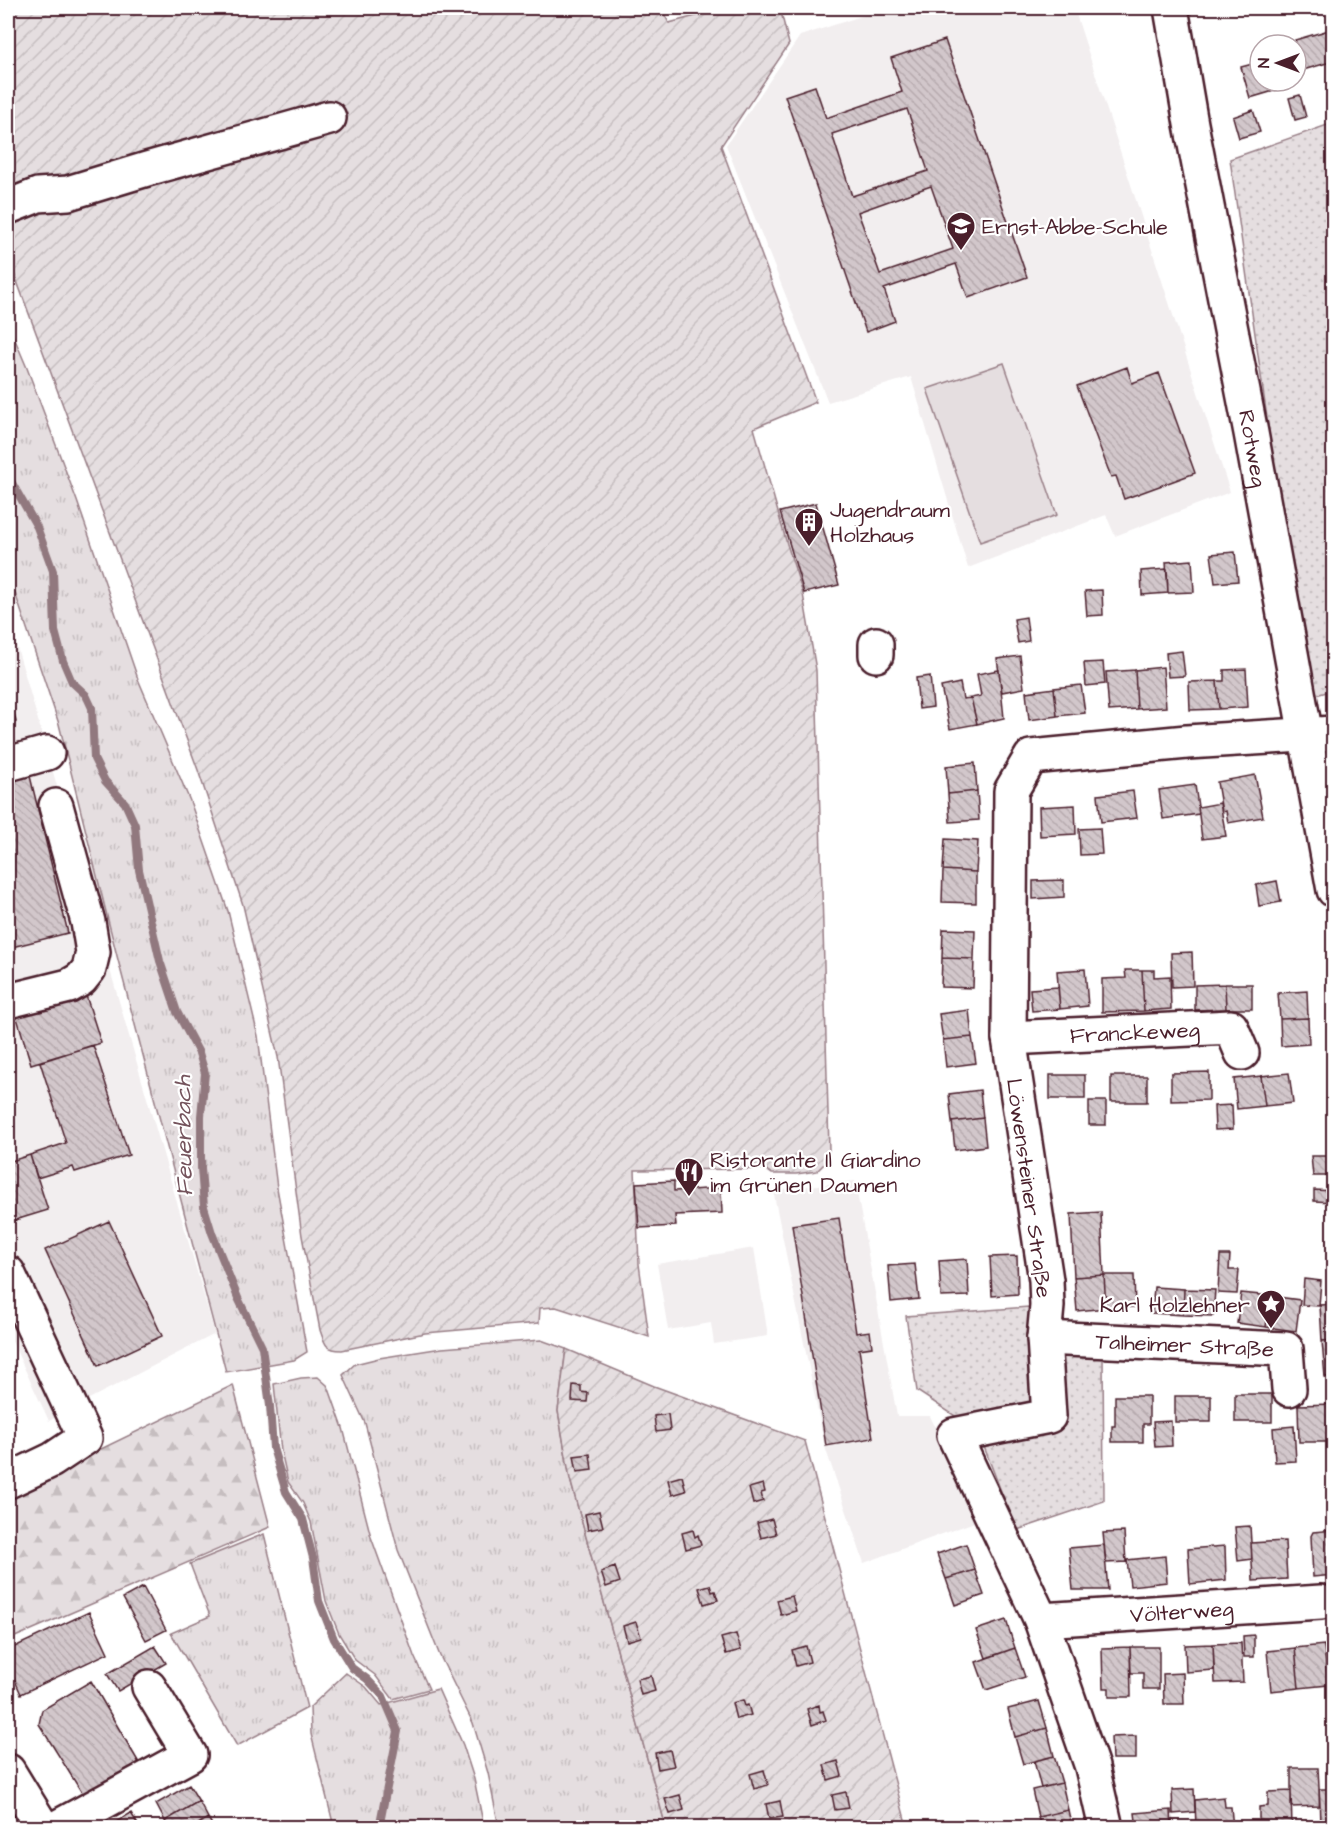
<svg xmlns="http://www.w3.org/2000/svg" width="1341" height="1835" font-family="'Architects Daughter',sans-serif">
<defs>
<pattern id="grass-tufts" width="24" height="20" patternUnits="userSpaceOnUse" patternTransform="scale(1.5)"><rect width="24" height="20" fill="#e5dee0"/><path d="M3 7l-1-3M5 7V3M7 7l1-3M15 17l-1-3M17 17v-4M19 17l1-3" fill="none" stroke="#c6bec0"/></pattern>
<pattern id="forest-firs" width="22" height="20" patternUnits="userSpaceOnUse" patternTransform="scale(1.5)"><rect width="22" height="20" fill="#e5dee0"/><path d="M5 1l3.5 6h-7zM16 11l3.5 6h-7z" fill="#c6bec0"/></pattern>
<pattern id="park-dots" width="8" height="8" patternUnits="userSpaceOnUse" patternTransform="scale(1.5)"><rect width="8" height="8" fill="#e5dee0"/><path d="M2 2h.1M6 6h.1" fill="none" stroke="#c6bec0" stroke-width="1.8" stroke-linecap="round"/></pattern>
<pattern id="garden-furrows" width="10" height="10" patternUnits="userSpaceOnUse" patternTransform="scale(1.5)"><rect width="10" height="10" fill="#e5dee0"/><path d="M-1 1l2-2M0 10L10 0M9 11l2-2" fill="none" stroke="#c6bec0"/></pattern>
<pattern id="building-back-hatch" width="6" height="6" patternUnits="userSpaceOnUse" patternTransform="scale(1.5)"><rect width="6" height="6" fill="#d2c7cb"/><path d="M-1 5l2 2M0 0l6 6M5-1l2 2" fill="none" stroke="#b6aaae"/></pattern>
</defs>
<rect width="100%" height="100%" fill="#fff"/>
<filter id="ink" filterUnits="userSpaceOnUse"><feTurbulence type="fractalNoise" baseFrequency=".0167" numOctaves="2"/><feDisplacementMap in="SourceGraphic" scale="12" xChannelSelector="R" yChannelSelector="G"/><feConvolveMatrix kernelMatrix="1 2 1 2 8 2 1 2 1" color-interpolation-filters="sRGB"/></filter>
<g filter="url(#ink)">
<path fill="#f2eeef" d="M 886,8 L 1074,8 L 1230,492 L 1115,536 L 1106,515 L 968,568 L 911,377 L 828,402 L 726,145 L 800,36 Z
M 8,616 L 215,1334 L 85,1401 L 49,1421 L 8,1333 Z
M 855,1181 L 897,1416 L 930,1416 L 980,1520 L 864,1563 L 825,1447 L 773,1190 Z
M 754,1248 L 768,1336 L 714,1344 L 711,1323 L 668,1330 L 657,1264 Z"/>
<path fill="url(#grass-tufts)" stroke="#987e86" stroke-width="1.5" d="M 8,323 L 27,368 L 77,501 L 138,679 L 190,801 L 228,911 L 258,1036 L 277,1188 L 307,1352 L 294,1360 L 226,1372 L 117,956 L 59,724 L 8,572 Z
M 541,1340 L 566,1349 L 558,1411 L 570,1479 L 666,1827 L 499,1827 L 488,1773 L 473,1723 L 440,1656 L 398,1550 L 365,1423 L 343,1375 L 355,1364 L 379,1358 L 442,1348 Z
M 318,1377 L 328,1386 L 343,1428 L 371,1537 L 414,1656 L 429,1689 L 393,1699 L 375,1675 L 355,1660 L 339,1634 L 326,1601 L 311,1522 L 303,1503 L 288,1482 L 281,1451 L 274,1384 L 301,1378 Z
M 264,1534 L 307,1708 L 237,1746 L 171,1633 L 210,1616 L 190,1564 Z
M 346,1673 L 366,1687 L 381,1705 L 438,1689 L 463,1745 L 474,1779 L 484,1827 L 334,1827 L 311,1734 L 310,1707 Z"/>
<path fill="url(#forest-firs)" stroke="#987e86" stroke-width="1.5" d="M 233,1385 L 270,1527 L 8,1640 L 8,1494 Z"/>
<path fill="url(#park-dots)" stroke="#987e86" stroke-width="1.5" d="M 1333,123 L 1334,690 L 1316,695 L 1280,509 L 1230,159 Z
M 1029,1307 L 1076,1346 L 1103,1356 L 1104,1501 L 1017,1530 L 1012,1520 L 978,1431 L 917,1391 L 906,1316 Z"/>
<path fill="url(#garden-furrows)" stroke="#987e86" stroke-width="1.5" d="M 8,8 L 661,8 L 669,23 L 726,8 L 780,8 L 789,44 L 721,146 L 816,402 L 754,428 L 787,544 L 803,594 L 816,670 L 829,1150 L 825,1163 L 817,1171 L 796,1174 L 772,1174 L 765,1169 L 635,1170 L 639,1264 L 649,1337 L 556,1307 L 540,1308 L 539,1323 L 425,1333 L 342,1350 C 326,1350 325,1345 320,1330 L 302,1236 L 278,1057 L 243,905 L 198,770 L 8,257 Z
M 566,1349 L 654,1386 L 805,1441 L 907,1827 L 666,1827 L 570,1479 L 558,1411 Z"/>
<path fill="#e5dee0" stroke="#987e86" stroke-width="1.5" d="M 1004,363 L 1057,515 L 980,542 L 927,389 Z"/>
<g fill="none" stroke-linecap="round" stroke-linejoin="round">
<path stroke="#91787e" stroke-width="8" d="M 8,476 L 37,527 L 53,571 L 55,631 L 63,661 L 72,682 L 86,695 L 92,708 L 94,759 L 105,781 L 125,803 L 135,825 L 139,870 L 160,961 L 177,1012 L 199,1053 L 205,1073 L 201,1116 L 201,1168 L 204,1207 L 212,1233 L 238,1298 L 262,1347 L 270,1406 L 273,1448 L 286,1492 L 303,1519 L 313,1558 L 319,1601 L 334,1639 L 352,1668 L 367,1679 L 383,1696 L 398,1731 L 379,1828"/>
</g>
<path fill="url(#building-back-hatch)" stroke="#4a1f2b" stroke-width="1.5" fill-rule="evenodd" d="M 1329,30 L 1334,45 L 1334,61 L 1303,70 L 1295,40 Z
M 945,40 L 1027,277 L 968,298 L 956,264 L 884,289 L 895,321 L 866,332 L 785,96 L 815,86 L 826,118 L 902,92 L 891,58 ZM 907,109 L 928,171 L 852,196 L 832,134 ZM 931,186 L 953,249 L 880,274 L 858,212 Z
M 1260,62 L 1260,81 L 1285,81 L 1287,87 L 1250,98 L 1241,67 Z
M 1300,95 L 1306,117 L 1295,120 L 1289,98 Z
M 1253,110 L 1260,132 L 1239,138 L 1233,117 Z
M 1127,367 L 1132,383 L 1159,373 L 1195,473 L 1124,499 L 1116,476 L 1111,477 L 1077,386 Z
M 816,503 L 839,585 L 804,593 L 780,512 Z
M 1235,552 L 1238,581 L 1215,583 L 1211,554 Z
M 1192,560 L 1194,592 L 1168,593 L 1166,562 Z
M 1167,569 L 1168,593 L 1142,595 L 1141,571 Z
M 1102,590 L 1103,615 L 1087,616 L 1085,591 Z
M 1026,617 L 1029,641 L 1018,643 L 1014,619 Z
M 1182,651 L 1185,676 L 1168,677 L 1166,653 Z
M 1020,656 L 1024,688 L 1002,692 L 997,659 Z
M 1103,662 L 1105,684 L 1086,686 L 1084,663 Z
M 1163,667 L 1166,707 L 1137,709 L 1135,670 Z
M 1246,669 L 1248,707 L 1219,709 L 1217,681 L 1224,681 L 1224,670 Z
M 999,670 L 1004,718 L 977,724 L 971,698 L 981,696 L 977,674 Z
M 1135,670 L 1137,709 L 1109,711 L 1106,672 Z
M 930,676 L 933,707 L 919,709 L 916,678 Z
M 1217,681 L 1219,709 L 1190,710 L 1189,682 Z
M 960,683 L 963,699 L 971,698 L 977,724 L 950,729 L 941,687 Z
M 1081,685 L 1085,713 L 1057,716 L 1054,688 Z
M 8,687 L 16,722 L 8,725 Z
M 1054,688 L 1057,716 L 1029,720 L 1026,692 Z
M 975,763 L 977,791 L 948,794 L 946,766 Z
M 29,772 L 68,933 L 8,948 L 8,778 Z
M 1255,775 L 1263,817 L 1228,823 L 1226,811 L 1222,812 L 1217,782 Z
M 1195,785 L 1199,814 L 1163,819 L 1159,790 Z
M 977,791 L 979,820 L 950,822 L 948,794 Z
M 1133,791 L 1137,818 L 1101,822 L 1098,795 Z
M 1220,803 L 1226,836 L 1202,839 L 1198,807 Z
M 1075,805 L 1076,834 L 1040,836 L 1039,807 Z
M 1100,828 L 1102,854 L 1080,855 L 1079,829 Z
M 945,839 L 978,841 L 976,872 L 943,870 Z
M 943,870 L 976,872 L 976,903 L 942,902 Z
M 1064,880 L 1064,897 L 1033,899 L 1033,881 Z
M 1277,881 L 1281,902 L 1259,906 L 1256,885 Z
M 943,929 L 975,930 L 974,959 L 942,958 Z
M 1192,952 L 1193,986 L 1172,987 L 1171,953 Z
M 942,958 L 974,959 L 973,988 L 941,987 Z
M 1085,969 L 1088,1006 L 1060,1009 L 1057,971 Z
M 1125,970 L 1142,970 L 1144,1011 L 1102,1012 L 1102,979 L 1126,978 Z
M 1142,970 L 1154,970 L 1154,977 L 1170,976 L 1171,1009 L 1144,1011 Z
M 1225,984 L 1226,1009 L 1195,1010 L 1195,985 Z
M 1225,984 L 1252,984 L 1252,1009 L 1226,1009 Z
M 83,986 L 101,1043 L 31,1064 L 14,1008 Z
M 1058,987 L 1060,1009 L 1032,1011 L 1030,989 Z
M 1307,991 L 1308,1018 L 1280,1019 L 1278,993 Z
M 969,1010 L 972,1037 L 943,1040 L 939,1014 Z
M 1308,1018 L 1309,1044 L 1281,1046 L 1280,1019 Z
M 972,1037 L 976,1063 L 946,1067 L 943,1040 Z
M 93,1045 L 129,1155 L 75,1172 L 73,1167 L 37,1178 L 30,1155 L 66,1143 L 40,1062 Z
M 1209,1072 L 1209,1100 L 1171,1101 L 1171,1073 Z
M 1289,1073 L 1293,1103 L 1265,1106 L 1261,1076 Z
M 1050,1075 L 1085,1075 L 1085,1099 L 1050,1099 Z
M 1111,1076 L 1147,1076 L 1147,1102 L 1111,1102 Z
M 1261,1076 L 1265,1106 L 1237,1109 L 1234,1079 Z
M 980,1090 L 983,1118 L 952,1122 L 949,1094 Z
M 1089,1101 L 1106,1101 L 1106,1125 L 1089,1125 Z
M 1232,1105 L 1233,1129 L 1215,1130 L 1214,1106 Z
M 983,1118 L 986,1146 L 955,1150 L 952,1122 Z
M 30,1155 L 48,1210 L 12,1221 L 8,1207 L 8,1162 Z
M 1311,1156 L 1333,1156 L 1334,1176 L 1313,1176 Z
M 674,1181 L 674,1191 L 721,1188 L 722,1213 L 675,1215 L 676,1226 L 639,1228 L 636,1183 Z
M 1314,1190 L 1334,1191 L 1334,1202 L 1314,1201 Z
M 1101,1212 L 1104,1275 L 1074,1277 L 1071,1214 Z
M 839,1218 L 856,1333 L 870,1331 L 872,1347 L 859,1349 L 873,1438 L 826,1446 L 792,1225 Z
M 109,1221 L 162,1336 L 98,1366 L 45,1250 Z
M 1220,1255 L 1230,1255 L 1229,1270 L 1239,1270 L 1237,1294 L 1218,1293 Z
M 1017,1256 L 1018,1294 L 992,1296 L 990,1257 Z
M 967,1259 L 969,1296 L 941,1297 L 939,1261 Z
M 915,1264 L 919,1299 L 891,1302 L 888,1266 Z
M 1104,1275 L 1106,1308 L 1077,1311 L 1074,1277 Z
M 1104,1275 L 1134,1275 L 1135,1307 L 1106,1308 Z
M 1304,1279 L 1321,1281 L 1319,1306 L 1302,1305 Z
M 1154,1287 L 1184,1289 L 1183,1315 L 1152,1313 Z
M 1184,1289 L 1215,1290 L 1213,1316 L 1183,1315 Z
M 1241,1293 L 1270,1296 L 1266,1327 L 1237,1323 Z
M 1270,1296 L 1300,1300 L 1296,1331 L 1266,1327 Z
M 1334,1304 L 1334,1340 L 1322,1341 L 1320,1305 Z
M 1334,1340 L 1334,1377 L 1325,1377 L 1322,1341 Z
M 573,1385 L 581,1386 L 581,1392 L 588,1393 L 587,1402 L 572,1401 Z
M 1235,1394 L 1272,1394 L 1272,1422 L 1235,1422 Z
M 1115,1396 L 1149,1396 L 1149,1424 L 1143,1424 L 1143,1442 L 1112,1442 L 1112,1426 L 1115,1426 Z
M 1175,1396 L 1211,1396 L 1211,1422 L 1175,1422 Z
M 1334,1404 L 1334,1450 L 1331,1450 L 1331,1442 L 1299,1442 L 1298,1405 Z
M 668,1414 L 670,1430 L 656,1432 L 654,1416 Z
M 1171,1421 L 1172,1446 L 1155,1447 L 1153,1422 Z
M 1294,1426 L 1296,1461 L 1275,1462 L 1273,1428 Z
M 590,1454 L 592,1470 L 577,1472 L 574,1456 Z
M 682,1476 L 686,1491 L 672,1495 L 668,1480 Z
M 763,1484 L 765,1492 L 761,1493 L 763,1501 L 753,1504 L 749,1488 Z
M 599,1511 L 603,1527 L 588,1530 L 585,1514 Z
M 772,1519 L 776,1534 L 761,1538 L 757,1523 Z
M 1250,1526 L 1252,1559 L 1238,1561 L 1235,1527 Z
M 693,1530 L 695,1537 L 698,1535 L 701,1545 L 686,1549 L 682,1533 Z
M 1334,1530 L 1334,1575 L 1313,1577 L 1311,1536 L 1313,1532 Z
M 1124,1532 L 1126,1562 L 1106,1563 L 1103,1533 Z
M 1285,1541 L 1287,1579 L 1253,1581 L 1251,1543 Z
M 966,1544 L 975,1570 L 946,1579 L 937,1554 Z
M 1104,1545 L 1108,1590 L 1073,1590 L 1069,1548 Z
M 1225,1546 L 1226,1580 L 1190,1584 L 1188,1549 Z
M 1165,1556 L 1167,1582 L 1130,1586 L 1127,1560 Z
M 615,1567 L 620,1582 L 606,1587 L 601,1572 Z
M 975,1570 L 984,1595 L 955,1605 L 946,1579 Z
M 710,1585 L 712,1592 L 715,1591 L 718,1600 L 704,1604 L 699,1588 Z
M 143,1587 L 166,1630 L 146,1640 L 123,1598 Z
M 792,1596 L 796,1611 L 781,1615 L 777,1600 Z
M 89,1612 L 108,1653 L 21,1694 L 8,1665 L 8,1650 Z
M 1006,1620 L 1015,1648 L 986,1658 L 976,1630 Z
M 636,1622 L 641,1637 L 627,1641 L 623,1626 Z
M 736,1634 L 741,1650 L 726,1654 L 721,1638 Z
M 1254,1635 L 1254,1657 L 1244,1657 L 1243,1636 Z
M 1241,1643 L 1243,1682 L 1215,1683 L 1213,1644 Z
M 1213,1644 L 1214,1670 L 1186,1672 L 1185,1645 Z
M 1324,1645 L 1328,1685 L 1299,1688 L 1295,1648 Z
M 155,1646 L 166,1663 L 118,1691 L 107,1674 Z
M 806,1646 L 810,1662 L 796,1666 L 792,1650 Z
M 1130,1647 L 1159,1647 L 1159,1689 L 1143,1689 L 1143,1673 L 1131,1673 Z
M 1130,1647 L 1131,1697 L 1109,1697 L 1109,1688 L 1103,1688 L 1102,1648 Z
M 1015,1648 L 1025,1677 L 986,1690 L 976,1662 Z
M 1295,1648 L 1299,1688 L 1271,1691 L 1267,1651 Z
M 1334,1668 L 1334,1692 L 1329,1669 Z
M 1183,1673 L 1184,1704 L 1164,1704 L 1163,1674 Z
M 651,1676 L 655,1691 L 641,1695 L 637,1679 Z
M 91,1681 L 142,1768 L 84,1796 L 39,1724 L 42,1710 Z
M 743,1700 L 745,1706 L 748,1705 L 751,1715 L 736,1719 L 732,1703 Z
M 1039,1701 L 1047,1728 L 1015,1737 L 1008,1709 Z
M 819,1705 L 820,1712 L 823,1711 L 826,1720 L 812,1725 L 807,1709 Z
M 1047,1728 L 1054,1756 L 1023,1764 L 1015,1737 Z
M 1136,1736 L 1136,1759 L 1112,1759 L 1111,1737 Z
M 670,1750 L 674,1766 L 658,1769 L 655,1753 Z
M 1054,1756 L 1062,1783 L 1041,1788 L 1034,1761 Z
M 838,1761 L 842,1776 L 828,1780 L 824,1765 Z
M 1291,1768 L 1318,1768 L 1320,1806 L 1291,1807 Z
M 764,1770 L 768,1785 L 754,1789 L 750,1774 Z
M 1062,1783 L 1068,1810 L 1038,1817 L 1032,1790 Z
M 189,1785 L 199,1801 L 165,1821 L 156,1804 Z
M 1194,1789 L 1195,1812 L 1173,1814 L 1172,1790 Z
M 1319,1789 L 1334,1789 L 1334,1828 L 1320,1828 Z
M 1291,1791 L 1292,1828 L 1259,1828 L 1259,1807 L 1268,1806 L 1268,1792 Z
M 846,1792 L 849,1808 L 835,1810 L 832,1795 Z
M 680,1795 L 684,1810 L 670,1814 L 665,1799 Z
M 1224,1797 L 1225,1807 L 1231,1807 L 1233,1828 L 1196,1828 L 1195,1800 Z
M 199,1801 L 208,1818 L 192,1828 L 169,1828 L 165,1821 Z
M 780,1801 L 783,1817 L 769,1819 L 766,1804 Z
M 1068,1810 L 1072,1828 L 1041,1828 L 1038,1817 Z
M 1171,1810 L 1172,1828 L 1137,1828 L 1135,1813 Z
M 131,1813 L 140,1828 L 106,1828 Z
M 208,1818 L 214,1828 L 192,1828 Z"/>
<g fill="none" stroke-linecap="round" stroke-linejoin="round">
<g stroke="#4a1f2b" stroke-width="38">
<g id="minor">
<path d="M 8,207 L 38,195 L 68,193 L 147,169 L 329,118"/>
<path d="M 876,644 L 876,655"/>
<path d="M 8,764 L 47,753"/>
<path d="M 8,1001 L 69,986 L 81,979 L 89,969 L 93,952 L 88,922 L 56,806"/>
<path id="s1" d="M 1009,1038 L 1231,1027 L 1242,1053"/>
<path d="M 8,1273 L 85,1438 L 52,1460 L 8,1481"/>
<path id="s2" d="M 1044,1338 L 1286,1349 L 1289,1389"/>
<path id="s3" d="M 1041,1620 L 1321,1602"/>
<path d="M 8,1771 L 43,1828"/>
<path d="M 56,1828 L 190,1755 L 149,1687"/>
<path d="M 1106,1828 L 1092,1767 L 1041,1620 L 954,1435 L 1049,1416 L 1044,1338 L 1047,1306 L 1046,1280 L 1009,1038 L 1011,791 L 1031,757 L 1187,742 L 1334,733"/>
</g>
</g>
<g stroke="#4a1f2b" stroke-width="38">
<g id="major">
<path id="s4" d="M 1171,8 L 1191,124 L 1251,433 L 1334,890"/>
</g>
</g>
<use href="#minor" stroke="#fff" stroke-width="33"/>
<use href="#major" stroke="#fff" stroke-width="33"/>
</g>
</g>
<defs>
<g id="school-pin" transform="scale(1.5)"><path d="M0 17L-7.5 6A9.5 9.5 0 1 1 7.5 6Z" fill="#4a1f2b" stroke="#fff"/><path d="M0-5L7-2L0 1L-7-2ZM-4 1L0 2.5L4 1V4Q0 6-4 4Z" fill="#fff"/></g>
<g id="building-pin" transform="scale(1.5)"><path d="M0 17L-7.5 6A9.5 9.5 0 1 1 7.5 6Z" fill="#4a1f2b" stroke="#fff"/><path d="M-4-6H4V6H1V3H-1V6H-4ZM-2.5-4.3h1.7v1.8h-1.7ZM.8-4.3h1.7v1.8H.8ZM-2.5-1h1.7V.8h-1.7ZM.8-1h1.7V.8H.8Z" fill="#fff"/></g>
<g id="restaurant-pin" transform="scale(1.5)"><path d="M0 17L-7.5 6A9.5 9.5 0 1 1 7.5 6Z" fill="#4a1f2b" stroke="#fff"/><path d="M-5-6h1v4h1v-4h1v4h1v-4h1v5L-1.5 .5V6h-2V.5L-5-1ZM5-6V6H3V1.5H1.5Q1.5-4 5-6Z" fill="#fff"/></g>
<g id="sight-pin" transform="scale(1.5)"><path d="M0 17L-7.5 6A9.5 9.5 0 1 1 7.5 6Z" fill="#4a1f2b" stroke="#fff"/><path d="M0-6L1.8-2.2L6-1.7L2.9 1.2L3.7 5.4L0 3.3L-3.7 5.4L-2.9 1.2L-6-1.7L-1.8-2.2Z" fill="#fff"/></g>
</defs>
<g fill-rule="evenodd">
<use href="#school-pin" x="961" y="226"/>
<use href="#building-pin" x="809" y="522"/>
<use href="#restaurant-pin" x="689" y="1172"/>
<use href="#sight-pin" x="1271" y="1304"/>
</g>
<g text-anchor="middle" stroke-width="4.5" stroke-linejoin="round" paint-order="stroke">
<g font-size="22" fill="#4a1f2b" stroke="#fff" text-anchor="start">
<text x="982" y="234">Ernst-Abbe-Schule</text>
<text x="830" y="517">Jugendraum<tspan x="830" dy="25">Holzhaus</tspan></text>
<text x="710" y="1167">Ristorante Il Giardino<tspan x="710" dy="25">im Grünen Daumen</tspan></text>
<text x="1250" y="1312" text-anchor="end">Karl Holzlehner</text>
</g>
<g font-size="22" fill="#4a1f2b" stroke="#fff">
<text dy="8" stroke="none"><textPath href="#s4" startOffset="448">Rotweg</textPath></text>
<text dy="8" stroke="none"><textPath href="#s1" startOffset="126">Franckeweg</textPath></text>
<text transform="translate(1030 1188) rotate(82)" y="8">Löwensteiner Straße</text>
<text dy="8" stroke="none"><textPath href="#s2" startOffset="141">Talheimer Straße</textPath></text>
<text dy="8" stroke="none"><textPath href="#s3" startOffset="141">Völterweg</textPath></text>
</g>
<g font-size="24" font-style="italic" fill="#74535c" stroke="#fff">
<text transform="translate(183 1136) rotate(-91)" y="8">Feuerbach</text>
</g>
</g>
<rect width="1341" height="1835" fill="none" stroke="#fff" stroke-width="30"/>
<rect x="15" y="15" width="1311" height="1805" fill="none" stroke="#4a1f2b" stroke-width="2" filter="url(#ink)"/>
<g transform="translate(1278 63) rotate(270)"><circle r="28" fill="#ffffff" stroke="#b7a5aa" stroke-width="1.5"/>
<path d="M0-4.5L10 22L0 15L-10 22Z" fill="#4a1f2b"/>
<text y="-9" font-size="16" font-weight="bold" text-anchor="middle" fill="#4a1f2b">N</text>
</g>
</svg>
